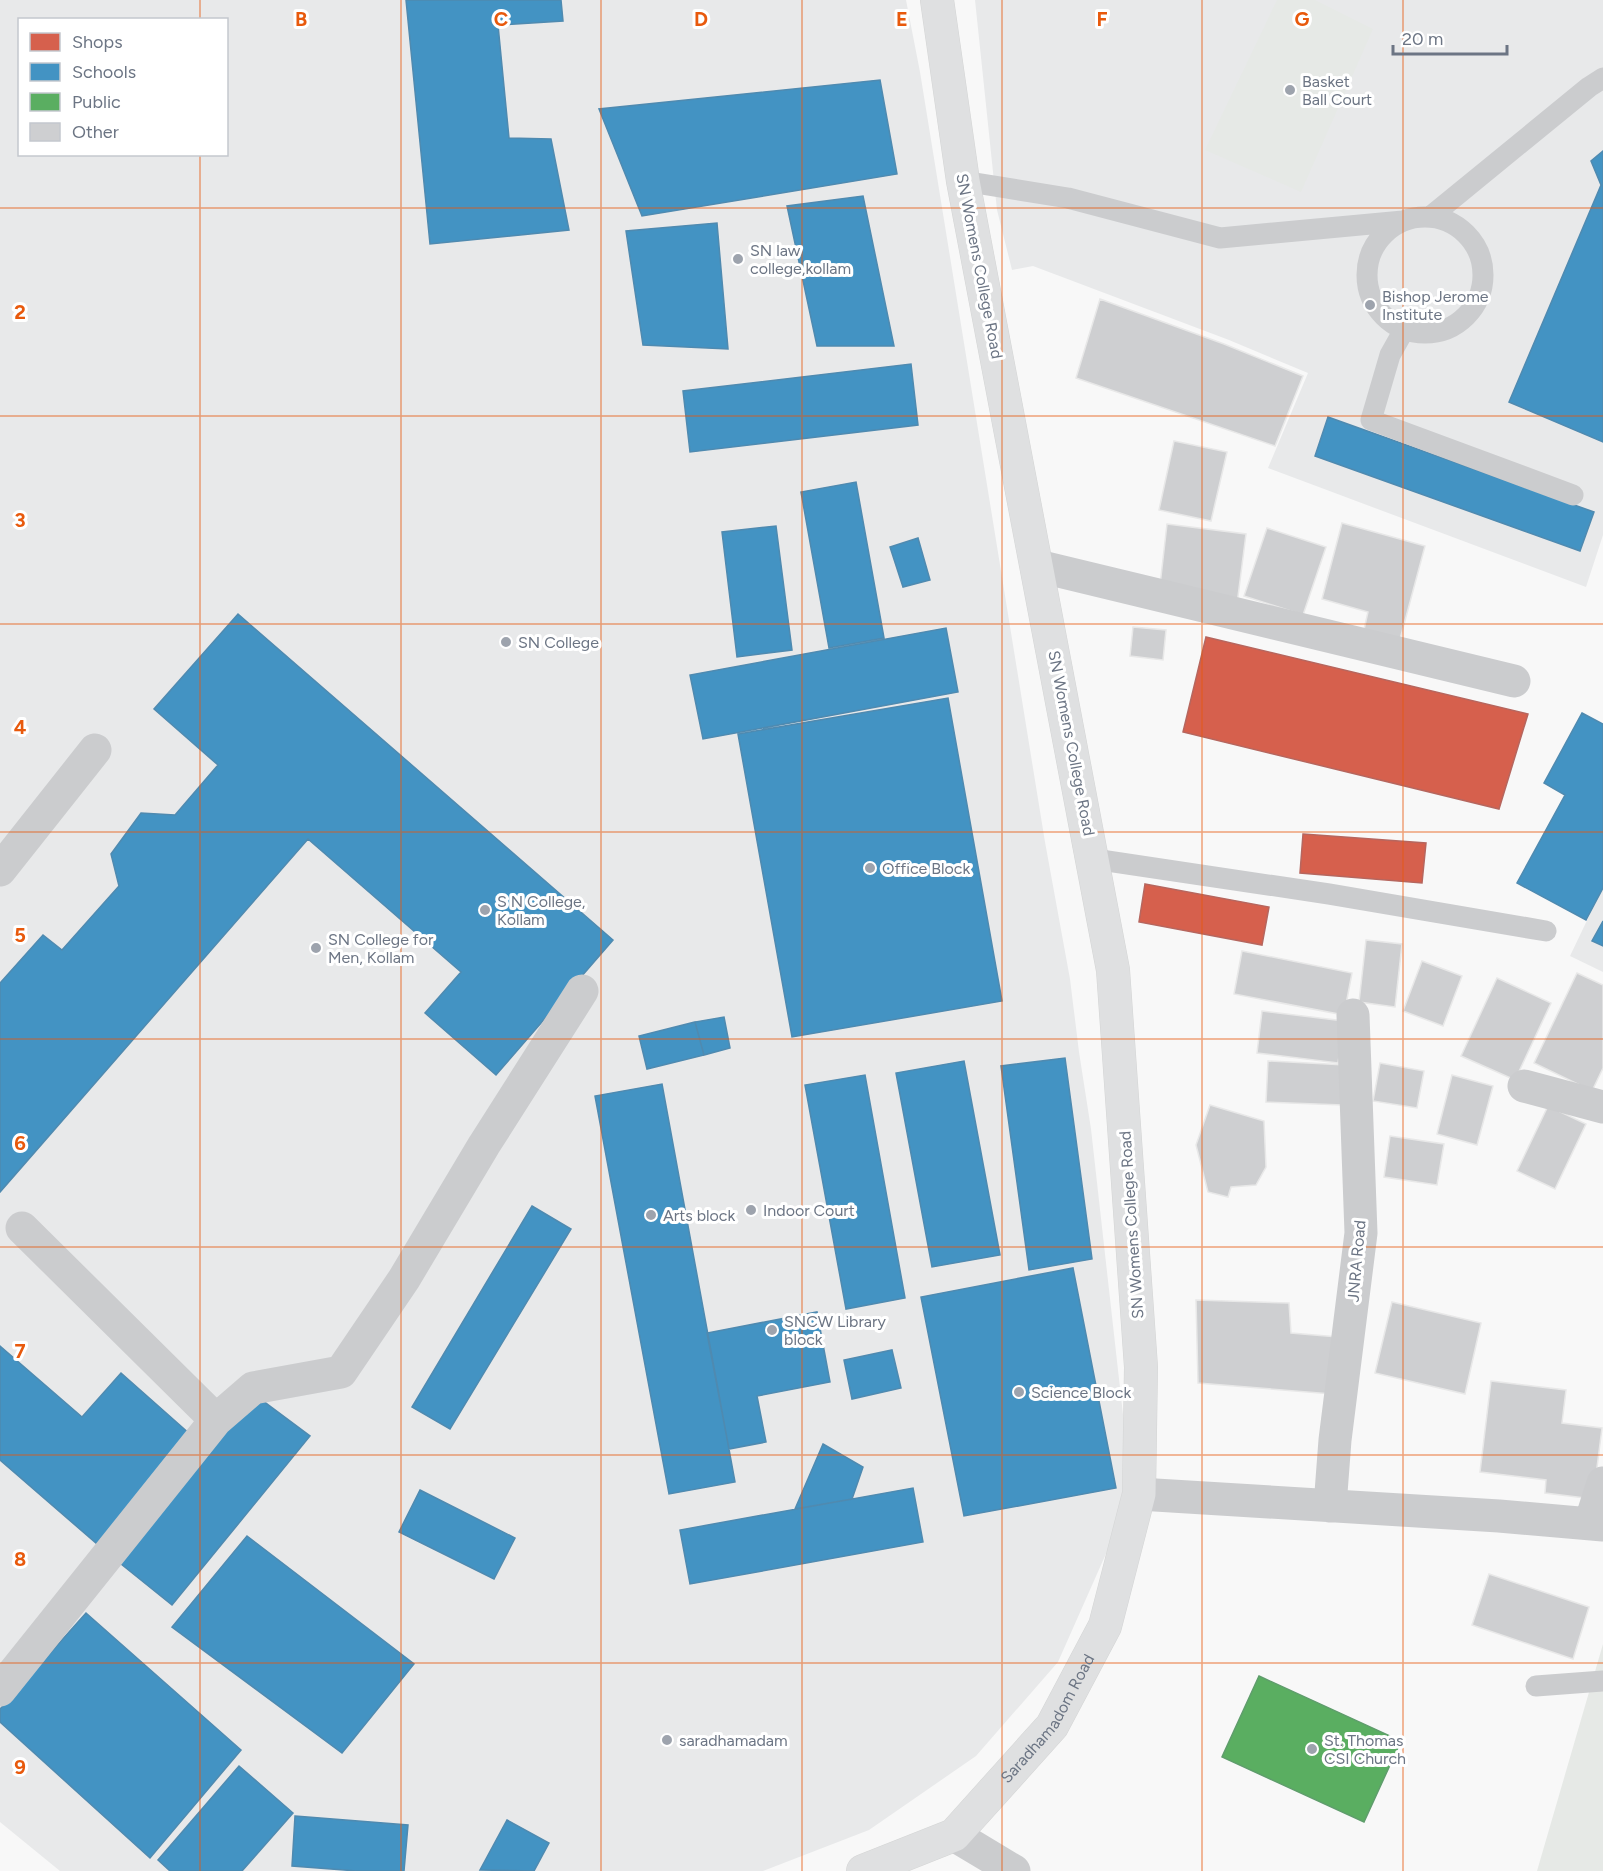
<svg xmlns="http://www.w3.org/2000/svg" width="1603" height="1871" font-family="Figtree,sans-serif">
<rect width="100%" height="100%" fill="#f8f8f8"/>
<path fill="#e8e9ea" fill-rule="evenodd" d="M 0,0 L 906,0 L 920,72 L 1045,842 L 1070,979 L 1079,1052 L 1091,1129 L 1132,1495 L 1058,1662 L 976,1756 L 869,1830 L 763,1871 L 60,1871 L 0,1822 ZM 20,20 L 226,20 L 226,154 L 20,154 Z
M 975,0 L 1603,0 L 1603,535 L 1586,587 L 1268,468 L 1308,373 L 1229,340 L 1033,266 L 1012,270 L 997,210 Z
M 1603,887 L 1603,972 L 1570,956 Z"/>
<path fill="#e6e9e6" d="M 1277,0 L 1315,0 L 1373,29 L 1301,192 L 1205,150 Z
M 1603,1644 L 1603,1871 L 1537,1871 Z"/>
<path fill="#d6604d" stroke="#b6665e" stroke-width="1.5" d="M 1206,637 L 1528,714 L 1499,809 L 1183,732 Z
M 1303,834 L 1426,843 L 1422,883 L 1300,873 Z
M 1145,884 L 1269,907 L 1262,945 L 1139,922 Z"/>
<path fill="#4393c3" stroke="#4f8ab0" stroke-width="1.5" d="M 406,0 L 561,0 L 563,21 L 498,25 L 509,138 L 551,139 L 569,230 L 430,244 Z
M 880,80 L 897,174 L 642,216 L 599,109 Z
M 1603,151 L 1603,442 L 1509,402 L 1601,185 L 1591,161 Z
M 863,196 L 894,346 L 817,346 L 787,206 Z
M 717,223 L 728,349 L 643,345 L 626,231 Z
M 911,364 L 918,425 L 690,452 L 683,391 Z
M 1328,417 L 1594,512 L 1580,551 L 1315,456 Z
M 856,482 L 884,638 L 829,648 L 801,492 Z
M 776,526 L 792,650 L 737,657 L 722,532 Z
M 918,538 L 930,580 L 903,587 L 890,547 Z
M 238,614 L 613,940 L 496,1075 L 425,1013 L 461,972 L 308,839 L 0,1192 L 0,983 L 43,935 L 62,950 L 119,886 L 111,854 L 141,813 L 175,815 L 218,765 L 154,709 Z
M 946,628 L 958,692 L 703,739 L 690,675 Z
M 948,698 L 1002,1001 L 792,1037 L 738,734 Z
M 1582,713 L 1603,724 L 1603,888 L 1586,920 L 1517,883 L 1565,795 L 1544,783 Z
M 1603,921 L 1603,946 L 1592,941 Z
M 724,1017 L 730,1048 L 704,1055 L 695,1022 Z
M 695,1022 L 704,1055 L 647,1069 L 639,1036 Z
M 1065,1058 L 1092,1259 L 1029,1270 L 1001,1066 Z
M 964,1061 L 1000,1255 L 932,1267 L 896,1073 Z
M 865,1075 L 905,1298 L 846,1309 L 805,1085 Z
M 662,1084 L 735,1482 L 669,1494 L 595,1096 Z
M 532,1206 L 571,1229 L 450,1429 L 412,1407 Z
M 1073,1268 L 1116,1488 L 964,1516 L 921,1297 Z
M 817,1312 L 830,1382 L 757,1396 L 766,1442 L 729,1449 L 707,1333 Z
M 0,1346 L 82,1417 L 121,1373 L 191,1435 L 97,1544 L 0,1460 Z
M 892,1350 L 901,1388 L 852,1399 L 844,1360 Z
M 251,1392 L 310,1436 L 172,1605 L 116,1560 Z
M 823,1444 L 863,1467 L 852,1499 L 795,1509 Z
M 913,1488 L 923,1542 L 690,1584 L 680,1530 Z
M 420,1490 L 515,1538 L 494,1579 L 399,1532 Z
M 247,1536 L 414,1664 L 342,1753 L 172,1627 Z
M 86,1613 L 241,1750 L 150,1858 L 0,1722 L 0,1709 Z
M 239,1766 L 293,1813 L 242,1871 L 170,1871 L 158,1860 Z
M 295,1816 L 408,1825 L 404,1871 L 357,1871 L 292,1866 Z
M 507,1820 L 549,1843 L 534,1871 L 480,1870 Z"/>
<path fill="#5aae61" stroke="#5f9d6c" stroke-width="1.5" d="M 1259,1676 L 1401,1741 L 1364,1822 L 1222,1757 Z"/>
<path fill="#cecfd1" stroke="#e8e8e8" stroke-width="1.5" d="M 1100,299 L 1224,344 L 1303,376 L 1275,446 L 1076,378 Z
M 1174,441 L 1227,452 L 1211,521 L 1159,510 Z
M 1342,523 L 1425,546 L 1399,643 L 1363,634 L 1368,612 L 1322,599 Z
M 1167,524 L 1246,534 L 1237,604 L 1159,594 Z
M 1267,528 L 1326,547 L 1303,615 L 1244,596 Z
M 1133,627 L 1166,630 L 1163,660 L 1130,656 Z
M 1366,940 L 1402,944 L 1395,1007 L 1359,1002 Z
M 1242,951 L 1352,973 L 1344,1015 L 1234,994 Z
M 1422,961 L 1462,976 L 1443,1026 L 1403,1011 Z
M 1577,973 L 1603,985 L 1603,1068 L 1592,1091 L 1534,1063 Z
M 1497,978 L 1551,1003 L 1515,1080 L 1461,1056 Z
M 1262,1011 L 1344,1021 L 1338,1063 L 1257,1053 Z
M 1268,1061 L 1346,1065 L 1343,1105 L 1266,1102 Z
M 1380,1063 L 1424,1071 L 1417,1108 L 1373,1101 Z
M 1452,1075 L 1493,1086 L 1477,1145 L 1437,1134 Z
M 1210,1105 L 1264,1121 L 1266,1167 L 1256,1185 L 1231,1187 L 1228,1197 L 1208,1192 L 1196,1145 Z
M 1548,1106 L 1586,1124 L 1555,1189 L 1517,1171 Z
M 1390,1136 L 1444,1144 L 1437,1185 L 1384,1177 Z
M 1196,1300 L 1289,1303 L 1291,1333 L 1338,1337 L 1332,1394 L 1198,1383 Z
M 1392,1302 L 1481,1323 L 1465,1394 L 1375,1373 Z
M 1491,1381 L 1566,1390 L 1562,1423 L 1602,1428 L 1593,1499 L 1545,1493 L 1546,1480 L 1480,1472 Z
M 1489,1574 L 1589,1607 L 1573,1659 L 1472,1625 Z"/>
<g fill="none" stroke-linecap="round" stroke-linejoin="round">
<g stroke="#d4d5d5" stroke-width="34">
<g id="secondary">
<path id="s1" d="M 863,1871 L 954,1835 L 1052,1726 L 1105,1626 L 1139,1494 L 1141,1367 L 1113,970 L 963,181 L 937,0"/>
</g>
</g>
<path stroke="#cbccce" stroke-width="21" d="M 963,181 L 1068,198 L 1220,238 L 1403,221
M1367 275a58 58 0 1 1 116 0a58 58 0 1 1-116 0Z
M 1430,217 L 1589,87 L 1603,78
M 1404,330 L 1390,355 L 1371,420 L 1573,495
M 1094,859 L 1329,894 L 1546,931
M 1536,1686 L 1603,1681"/>
<path stroke="#cbccce" stroke-width="33" d="M 1038,566 L 1514,681
M 0,870 L 95,750
M 1524,1086 L 1603,1107
M 22,1228 L 216,1420
M 1139,1494 L 1499,1516 L 1603,1525
M 1330,1506 L 1335,1440 L 1361,1233 L 1353,1015
M 1590,1524 L 1603,1483
M 0,1690 L 216,1420 L 253,1388 L 341,1372 L 404,1279 L 484,1145 L 582,991
M 954,1835 L 1014,1871"/>
<use href="#secondary" stroke="#dfe0e1" stroke-width="33"/>
</g>
<path fill="none" stroke="#e8590c" stroke-width="1.5" stroke-opacity="0.55" d="M 200,0 L 200,20M 401,0 L 401,1871M 601,0 L 601,1871M 802,0 L 802,1871M 1002,0 L 1002,1871M 1202,0 L 1202,1871M 1403,0 L 1403,1871M 200,154 L 200,1871M 0,208 L 1603,208M 0,416 L 1603,416M 0,624 L 1603,624M 0,832 L 1603,832M 0,1039 L 1603,1039M 0,1247 L 1603,1247M 0,1455 L 1603,1455M 0,1663 L 1603,1663"/>
<g fill="#9da3ad" stroke="#fff" stroke-width="2">
<circle cx="1290" cy="90" r="6"/>
<circle cx="738" cy="259" r="6"/>
<circle cx="1370" cy="305" r="6"/>
<circle cx="506" cy="642" r="6"/>
<circle cx="870" cy="868" r="6"/>
<circle cx="485" cy="910" r="6"/>
<circle cx="316" cy="948" r="6"/>
<circle cx="751" cy="1210" r="6"/>
<circle cx="651" cy="1215" r="6"/>
<circle cx="772" cy="1330" r="6"/>
<circle cx="1019" cy="1392" r="6"/>
<circle cx="667" cy="1740" r="6"/>
<circle cx="1312" cy="1749" r="6"/>
</g>
<g text-anchor="middle" stroke-width="6" stroke-linejoin="round" paint-order="stroke">
<g font-size="16" fill="#6c7584" stroke="#fff" text-anchor="start">
<text x="1302" y="87">Basket<tspan x="1302" dy="18">Ball Court</tspan></text>
<text x="750" y="256">SN law<tspan x="750" dy="18">college,kollam</tspan></text>
<text x="1382" y="302">Bishop Jerome<tspan x="1382" dy="18">Institute</tspan></text>
<text x="518" y="648">SN College</text>
<text x="882" y="874">Office Block</text>
<text x="497" y="907">S N College,<tspan x="497" dy="18">Kollam</tspan></text>
<text x="328" y="945">SN College for<tspan x="328" dy="18">Men, Kollam</tspan></text>
<text x="763" y="1216">Indoor Court</text>
<text x="663" y="1221">Arts block</text>
<text x="784" y="1327">SNCW Library<tspan x="784" dy="18">block</tspan></text>
<text x="1031" y="1398">Science Block</text>
<text x="679" y="1746">saradhamadam</text>
<text x="1324" y="1746">St. Thomas<tspan x="1324" dy="18">CSI Church</tspan></text>
</g>
<g font-size="16" fill="#6c7584" stroke="#fff">
<text transform="translate(980 266) rotate(79)" y="6">SN Womens College Road</text>
<text transform="translate(1072 743) rotate(79)" y="6">SN Womens College Road</text>
<text transform="translate(1131 1225) rotate(-94)" y="6">SN Womens College Road</text>
<text transform="translate(1356 1261) rotate(-85)" y="6">JNRA Road</text>
<text dy="6" stroke="none"><textPath href="#s1" startOffset="248">Saradhamadom Road</textPath></text>
</g>
</g>
<g font-size="20" text-anchor="middle" font-weight="bold" fill="#e8590c" stroke="#fff" stroke-width="6" stroke-linejoin="round" paint-order="stroke">
<text x="301" y="26">B</text>
<text x="501" y="26">C</text>
<text x="701" y="26">D</text>
<text x="902" y="26">E</text>
<text x="1102" y="26">F</text>
<text x="1302" y="26">G</text>
<text x="20" y="319">2</text>
<text x="20" y="527">3</text>
<text x="20" y="734">4</text>
<text x="20" y="942">5</text>
<text x="20" y="1150">6</text>
<text x="20" y="1358">7</text>
<text x="20" y="1566">8</text>
<text x="20" y="1774">9</text>
</g>
<rect x="18" y="18" width="210" height="138" fill="#ffffff" stroke="#c4c8ce" stroke-width="1.5"/>
<rect x="30" y="33" width="30" height="18" fill="#d6604d" stroke="#c4c8ce" stroke-width="1.5"/>
<text x="72" y="48" font-size="18" fill="#6c7584">Shops</text>
<rect x="30" y="63" width="30" height="18" fill="#4393c3" stroke="#c4c8ce" stroke-width="1.5"/>
<text x="72" y="78" font-size="18" fill="#6c7584">Schools</text>
<rect x="30" y="93" width="30" height="18" fill="#5aae61" stroke="#c4c8ce" stroke-width="1.5"/>
<text x="72" y="108" font-size="18" fill="#6c7584">Public</text>
<rect x="30" y="123" width="30" height="18" fill="#cecfd1" stroke="#c4c8ce" stroke-width="1.5"/>
<text x="72" y="138" font-size="18" fill="#6c7584">Other</text>
<path d="M1393 45v9h114v-9" fill="none" stroke="#6c7584" stroke-width="3"/>
<text x="1402" y="45" font-size="18" fill="#6c7584" stroke="#ffffff" stroke-width="4.5" paint-order="stroke">20 m</text>
</svg>
